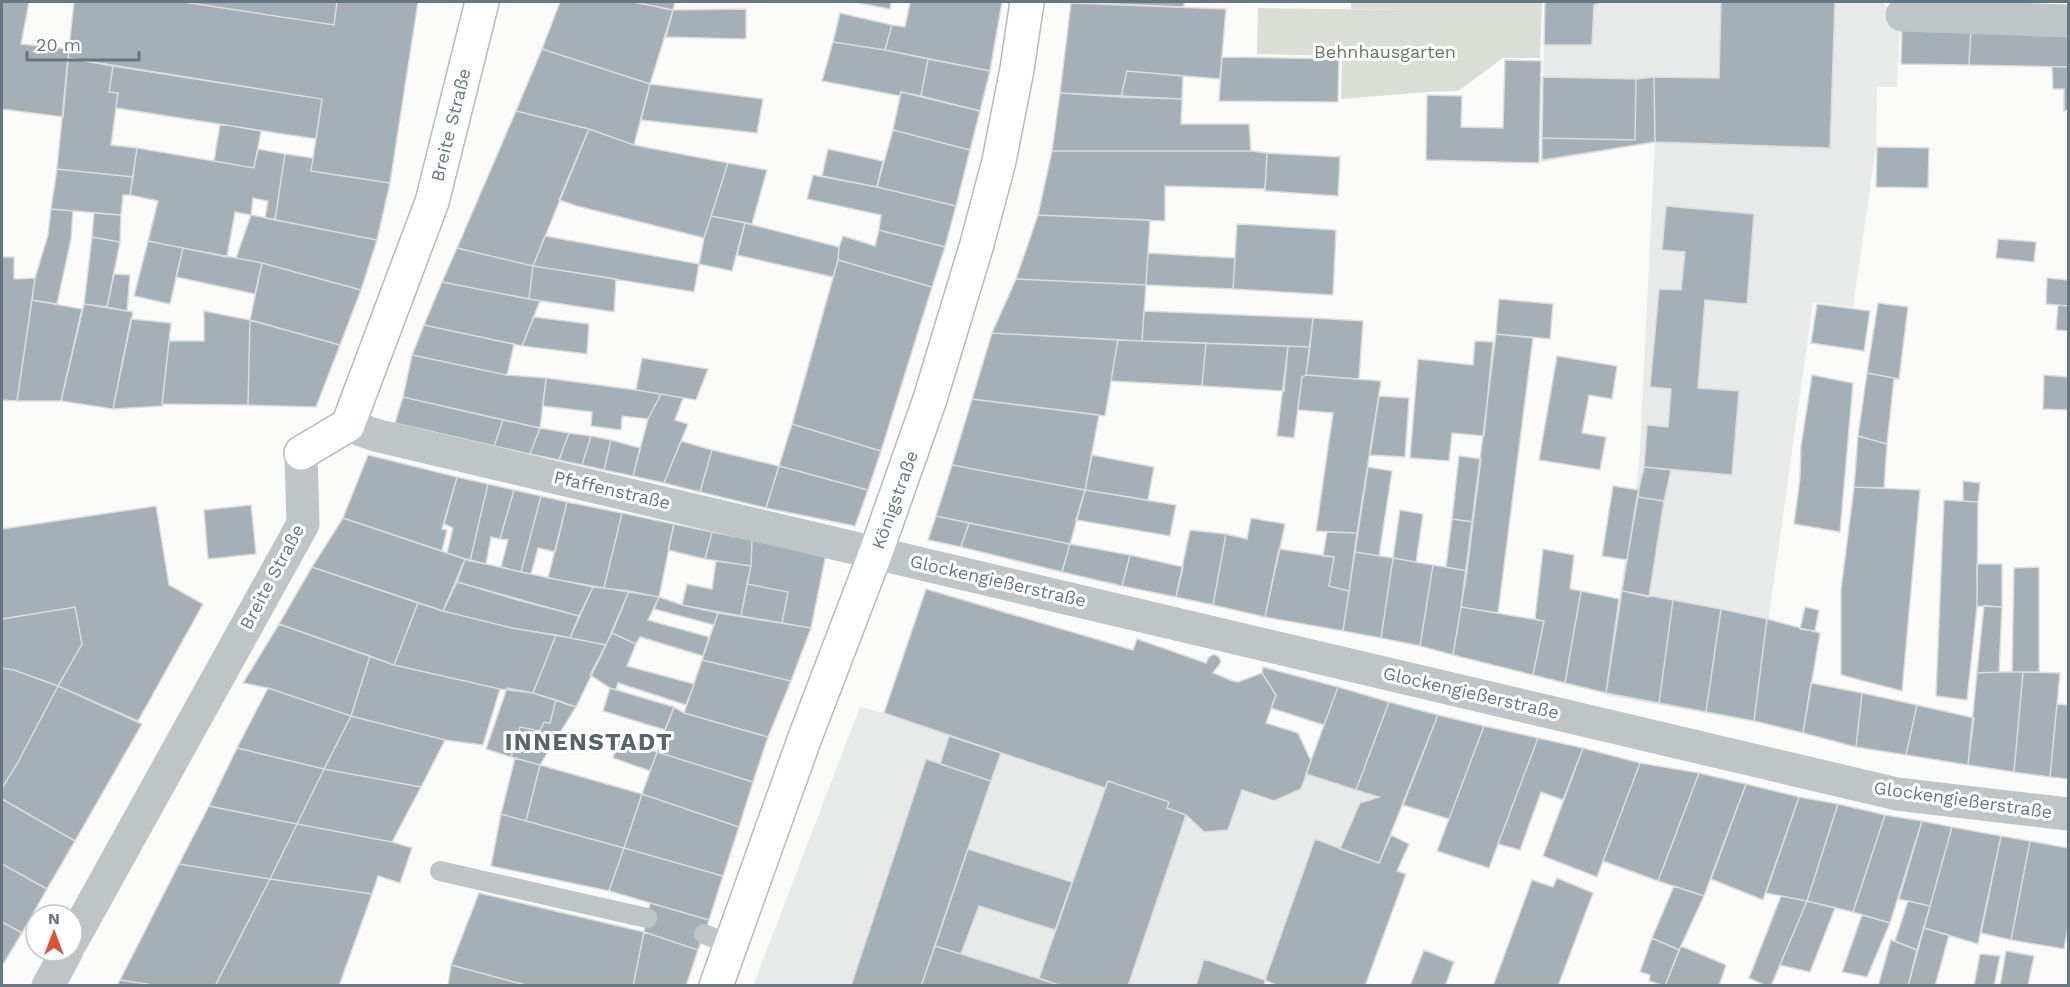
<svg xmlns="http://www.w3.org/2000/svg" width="2070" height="987" font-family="'Work Sans',sans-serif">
<rect width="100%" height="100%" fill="#fafaf8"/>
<path fill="#e8e9e9" d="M 1545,2 L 1883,2 L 1885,6 L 1901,6 L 1897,87 L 1877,87 L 1876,147 L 1853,307 L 1813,302 L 1754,722 L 1605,695 L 1639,467 L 1655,142 L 1541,162 Z
M 1338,687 L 1438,715 L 1379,863 L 1315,840 L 1265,980 L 1204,959 L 1196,985 L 753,986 L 860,707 L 884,713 L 1105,788 L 1108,781 L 1169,802 L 1204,832 L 1228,830 L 1242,791 L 1273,802 L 1301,789 Z"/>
<path fill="#daded7" d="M 1351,2 L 1542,2 L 1540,58 L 1503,58 L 1458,91 L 1427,92 L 1341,99 L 1342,56 L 1257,54 L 1258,8 L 1406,10 L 1351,9 Z"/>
<path fill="#a6afb5" stroke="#dcdcda" stroke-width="1.5" d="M 2,2 L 29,2 L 21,44 L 69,49 L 63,117 L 2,109 Z
M 74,2 L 184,2 L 334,25 L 337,2 L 418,2 L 390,183 L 311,171 L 322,99 L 68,58 Z
M 184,2 L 337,2 L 334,25 Z
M 560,2 L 634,2 L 673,10 L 650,84 L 542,49 Z
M 634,2 L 675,2 L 673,10 Z
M 853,2 L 891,2 L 890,9 Z
M 903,2 L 1002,2 L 990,71 L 885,50 L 892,25 L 905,27 L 910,3 Z
M 1071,2 L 1184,2 L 1184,7 Z
M 1545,2 L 1603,2 L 1594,5 L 1592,45 L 1544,45 Z
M 1721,2 L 1835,2 L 1830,148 L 1655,142 L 1654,77 L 1719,78 Z
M 1071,3 L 1226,9 L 1220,79 L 1127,71 L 1121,97 L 1060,93 Z
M 746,9 L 746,39 L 666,37 L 673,10 Z
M 840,13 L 892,25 L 885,50 L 833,42 Z
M 1902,28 L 1971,30 L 1969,65 L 1901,64 Z
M 1971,30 L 2068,36 L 2068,67 L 1969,65 Z
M 833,42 L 885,50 L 928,59 L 921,96 L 901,92 L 900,96 L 822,81 Z
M 542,49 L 650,84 L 634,145 L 589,129 L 516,111 Z
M 1222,57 L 1339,59 L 1338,102 L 1219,101 Z
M 68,58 L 113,66 L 109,92 L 118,93 L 111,145 L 137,148 L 133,177 L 57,169 Z
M 928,59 L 990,71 L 980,111 L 921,96 Z
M 1505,60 L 1541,61 L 1539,163 L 1426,160 L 1427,95 L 1462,96 L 1461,127 L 1503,128 Z
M 113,66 L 322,99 L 316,139 L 116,108 L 118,93 L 109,92 Z
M 2052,67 L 2068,67 L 2068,110 L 2064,111 L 2064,89 L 2053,89 Z
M 1127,71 L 1183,76 L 1182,99 L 1121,97 Z
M 1543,77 L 1636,79 L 1635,140 L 1542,138 Z
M 1654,77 L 1655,142 L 1542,160 L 1542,138 L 1635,140 L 1636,79 Z
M 650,84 L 763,99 L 757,133 L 641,120 Z
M 901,92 L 980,111 L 970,150 L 893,130 Z
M 1060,93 L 1182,99 L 1181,124 L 1249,124 L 1251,151 L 1052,151 Z
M 516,111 L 589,129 L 533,266 L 457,248 Z
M 220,124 L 261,131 L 254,168 L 214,161 Z
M 589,129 L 634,145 L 728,163 L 704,238 L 577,206 L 559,200 Z
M 893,130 L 970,150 L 956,206 L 877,187 Z
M 1877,147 L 1929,148 L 1928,188 L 1876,187 Z
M 137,148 L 254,168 L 258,149 L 285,154 L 275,220 L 265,218 L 268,201 L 253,198 L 251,215 L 235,212 L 227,257 L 148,241 L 158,201 L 130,195 Z
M 828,149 L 883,161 L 877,187 L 822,176 Z
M 1052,151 L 1251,151 L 1267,153 L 1265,189 L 1165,186 L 1165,221 L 1038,215 Z
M 1267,153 L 1340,157 L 1338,196 L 1265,191 Z
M 285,154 L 313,158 L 311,171 L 390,183 L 377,240 L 275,220 Z
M 728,163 L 767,170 L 752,224 L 711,216 Z
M 57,169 L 133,177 L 130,195 L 123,195 L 121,215 L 51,209 Z
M 813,175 L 877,187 L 956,206 L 945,247 L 879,230 L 881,215 L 807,199 Z
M 1666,206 L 1754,214 L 1747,304 L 1705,300 L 1698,388 L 1739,391 L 1732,475 L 1644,467 L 1647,425 L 1668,427 L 1671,389 L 1650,387 L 1659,289 L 1681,290 L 1685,252 L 1662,250 Z
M 51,209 L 73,211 L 71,239 L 57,304 L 32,300 L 35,278 L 48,235 Z
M 94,213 L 121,215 L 120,242 L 92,237 Z
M 251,215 L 377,240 L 361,290 L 262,263 L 236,258 Z
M 1038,215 L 1150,220 L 1146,285 L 1016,279 Z
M 711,216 L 745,223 L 732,271 L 699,264 L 704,238 Z
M 745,223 L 839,247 L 838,260 L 833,277 L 737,255 Z
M 1237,224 L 1336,230 L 1333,295 L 1233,289 Z
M 879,230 L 945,247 L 932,287 L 838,260 L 839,247 L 843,236 L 875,246 Z
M 545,236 L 699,264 L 694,292 L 533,266 Z
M 92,237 L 120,242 L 107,307 L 84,304 Z
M 1998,239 L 2036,242 L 2034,262 L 1996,258 Z
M 148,241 L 183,248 L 170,304 L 134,296 Z
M 183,248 L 262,263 L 255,294 L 176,277 Z
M 457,248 L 533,266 L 529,299 L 442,282 Z
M 1148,253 L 1235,258 L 1233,289 L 1146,285 Z
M 2,257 L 14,257 L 14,279 L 35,278 L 17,401 L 2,400 Z
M 838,260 L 932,287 L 881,451 L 792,424 Z
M 262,263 L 361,290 L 340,345 L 250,320 Z
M 533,266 L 616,279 L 614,312 L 529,299 Z
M 114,274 L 130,275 L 127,311 L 107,307 Z
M 2047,278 L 2068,280 L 2068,306 L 2046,304 Z
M 1016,279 L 1146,285 L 1142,341 L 992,333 Z
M 442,282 L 540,301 L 522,346 L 424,325 Z
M 1499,299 L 1553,304 L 1550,339 L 1496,334 Z
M 32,300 L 82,309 L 61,401 L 17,401 Z
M 1878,303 L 1908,307 L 1899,379 L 1867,373 Z
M 84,304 L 133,312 L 113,409 L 61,401 Z
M 1817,304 L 1870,311 L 1864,351 L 1811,343 Z
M 2058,305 L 2068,306 L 2068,331 L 2056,330 Z
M 204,311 L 250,320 L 248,405 L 162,404 L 169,341 L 204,341 Z
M 1144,311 L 1313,318 L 1310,347 L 1142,341 Z
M 534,317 L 589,324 L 587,354 L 522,346 Z
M 1313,318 L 1363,321 L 1359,379 L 1306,375 Z
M 131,319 L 171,323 L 162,406 L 113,409 Z
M 250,320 L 340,345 L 316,407 L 248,405 Z
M 424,325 L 514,344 L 507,375 L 412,355 Z
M 992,333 L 1118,340 L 1105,416 L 972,399 Z
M 1496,334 L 1533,338 L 1498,613 L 1461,607 Z
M 1118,340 L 1206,343 L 1202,386 L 1111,381 Z
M 1475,341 L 1493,342 L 1484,436 L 1452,433 L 1449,461 L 1410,458 L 1418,359 L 1473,365 Z
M 1206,343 L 1288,346 L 1284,391 L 1202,386 Z
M 1288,346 L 1310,347 L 1306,375 L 1302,377 L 1294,438 L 1277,436 Z
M 412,355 L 507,375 L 546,378 L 540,428 L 403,397 Z
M 1557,356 L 1617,366 L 1612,399 L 1589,395 L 1582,433 L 1606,437 L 1600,470 L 1539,460 Z
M 642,358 L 708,369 L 696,400 L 636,390 Z
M 1867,373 L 1894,378 L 1887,444 L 1858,436 Z
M 1306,375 L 1381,381 L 1357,533 L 1316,531 L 1333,413 L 1298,410 L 1302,377 Z
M 1812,375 L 1853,383 L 1840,532 L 1794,524 L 1800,478 L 1801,446 Z
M 2044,375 L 2068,377 L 2068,410 L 2043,409 Z
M 546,378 L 636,390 L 661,394 L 648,419 L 622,416 L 621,430 L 591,426 L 592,412 L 543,406 Z
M 661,394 L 683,398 L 675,420 L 688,424 L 664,483 L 633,476 L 648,419 Z
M 1379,396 L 1409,398 L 1405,457 L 1370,455 Z
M 403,397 L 503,420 L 494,446 L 395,423 Z
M 972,399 L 1099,415 L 1085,490 L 952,465 Z
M 503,420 L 540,428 L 530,454 L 494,446 Z
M 792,424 L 881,451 L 868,490 L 779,466 Z
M 540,428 L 569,433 L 559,460 L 530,454 Z
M 569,433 L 591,436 L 582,465 L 559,460 Z
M 591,436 L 611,440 L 604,470 L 582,465 Z
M 1858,436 L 1887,444 L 1884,488 L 1854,487 Z
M 611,440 L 640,448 L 633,476 L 604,470 Z
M 681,441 L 712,450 L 700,492 L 664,483 Z
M 712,450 L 779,466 L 766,508 L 700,492 Z
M 368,455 L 457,477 L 442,529 L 447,530 L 442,551 L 343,518 Z
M 1092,455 L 1154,467 L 1148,500 L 1085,490 Z
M 1459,456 L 1481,459 L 1473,522 L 1452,519 Z
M 952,465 L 1085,490 L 1070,544 L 936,516 Z
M 779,466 L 868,490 L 855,526 L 766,508 Z
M 1368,467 L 1392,471 L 1379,556 L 1355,552 Z
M 1644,467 L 1671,470 L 1664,501 L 1637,497 Z
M 457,477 L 488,484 L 470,561 L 447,553 L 453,528 L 444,524 Z
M 1963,481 L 1980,483 L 1978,502 L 1963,501 Z
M 488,484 L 514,490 L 500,539 L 491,537 L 486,564 L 470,561 Z
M 1613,486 L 1639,490 L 1627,560 L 1602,556 Z
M 1854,487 L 1920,490 L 1902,691 L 1841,675 L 1841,590 Z
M 514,490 L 541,496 L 521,572 L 501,567 L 508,540 L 500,539 Z
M 1085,490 L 1176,505 L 1170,536 L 1076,520 Z
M 541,496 L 567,502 L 555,552 L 538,548 L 531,574 L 521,572 Z
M 1637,497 L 1664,501 L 1649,597 L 1622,591 Z
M 1944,500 L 1978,502 L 1977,606 L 1967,700 L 1936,696 Z
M 567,502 L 622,513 L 604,588 L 548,578 Z
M 251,505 L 256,554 L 208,559 L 204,510 Z
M 156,506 L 169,585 L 203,604 L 138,721 L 58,686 L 82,644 L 75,607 L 2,619 L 2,529 Z
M 1400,510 L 1423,514 L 1416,562 L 1393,558 Z
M 622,513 L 674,524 L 659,597 L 604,588 Z
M 936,516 L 969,523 L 961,547 L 928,540 Z
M 343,518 L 465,559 L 443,611 L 312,567 Z
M 1251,518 L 1285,524 L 1265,617 L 1213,605 L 1226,534 L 1247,539 Z
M 1452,519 L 1473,522 L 1467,571 L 1446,567 Z
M 969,523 L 1070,544 L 1062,572 L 961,547 Z
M 674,524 L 712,532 L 705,559 L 668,550 Z
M 1190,530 L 1226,534 L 1213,605 L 1176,597 Z
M 712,532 L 752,540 L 751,566 L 705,559 Z
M 1327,532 L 1357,533 L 1349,591 L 1329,586 L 1334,557 L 1323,556 Z
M 752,540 L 826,554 L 811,628 L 782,623 L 788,592 L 747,584 L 751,566 Z
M 1070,544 L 1130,555 L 1122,586 L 1062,572 Z
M 1279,549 L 1334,557 L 1329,586 L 1349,591 L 1343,631 L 1265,617 Z
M 1543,549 L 1574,555 L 1570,589 L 1581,591 L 1565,683 L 1533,675 L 1544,621 L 1535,619 Z
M 1355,552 L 1393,558 L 1381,638 L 1343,631 Z
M 1130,555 L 1183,567 L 1176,597 L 1122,586 Z
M 1393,558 L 1433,565 L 1420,646 L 1381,638 Z
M 465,559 L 521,572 L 593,587 L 579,616 L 457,582 Z
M 716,561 L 751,566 L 741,616 L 682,605 L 687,584 L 712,589 Z
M 1977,564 L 2002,564 L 2002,607 L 1977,606 Z
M 1433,565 L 1467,571 L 1453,655 L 1420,646 Z
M 312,567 L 418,603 L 394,665 L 279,624 Z
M 2039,567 L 2039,672 L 2012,672 L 2014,568 Z
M 457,582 L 514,599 L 579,616 L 570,638 L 512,628 L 443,611 Z
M 747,584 L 788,592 L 782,623 L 741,616 Z
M 593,587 L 629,591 L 606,645 L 570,638 Z
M 926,589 L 1133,650 L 1137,639 L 1206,663 L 1209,657 L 1214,654 L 1219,657 L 1221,662 L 1213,673 L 1233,681 L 1238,682 L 1262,673 L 1276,695 L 1266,723 L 1298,733 L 1311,761 L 1301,789 L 1274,801 L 1242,790 L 1228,830 L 1204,832 L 1186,815 L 1167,808 L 1169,802 L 1108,781 L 1105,788 L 884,713 Z
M 629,591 L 659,597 L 648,620 L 709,637 L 703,656 L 640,637 L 636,644 L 612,633 Z
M 1581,591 L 1619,599 L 1606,693 L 1565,683 Z
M 1622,591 L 1673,600 L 1659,703 L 1606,693 Z
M 659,597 L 682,605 L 718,613 L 714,625 L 654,609 Z
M 1673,600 L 1721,609 L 1706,712 L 1659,703 Z
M 418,603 L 443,611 L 512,628 L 556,635 L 533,693 L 500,689 L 394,665 Z
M 1984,606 L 2002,607 L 1999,672 L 1977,673 Z
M 75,607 L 82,644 L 58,686 L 14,670 L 2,668 L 2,619 Z
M 1461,607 L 1544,621 L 1533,675 L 1453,655 Z
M 1805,607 L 1819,610 L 1815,631 L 1800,629 Z
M 1721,609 L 1767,619 L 1754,721 L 1706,712 Z
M 718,613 L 811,628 L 791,681 L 702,660 Z
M 1767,619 L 1820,633 L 1803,733 L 1754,721 Z
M 279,624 L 370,656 L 351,716 L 268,688 L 243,683 Z
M 612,633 L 636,644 L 627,666 L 694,684 L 686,705 L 618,683 L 616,690 L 610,688 L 590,675 Z
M 556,635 L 606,645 L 576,707 L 533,693 Z
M 370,656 L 394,665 L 500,689 L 483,745 L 445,740 L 351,716 Z
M 702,660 L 791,681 L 768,737 L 684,713 Z
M 1263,667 L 1338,687 L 1324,725 L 1271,708 L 1276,695 L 1262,673 Z
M 2,668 L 14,670 L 58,686 L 17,764 L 2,788 Z
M 1999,672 L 2023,672 L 2014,772 L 1968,765 L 1977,673 Z
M 2023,672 L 2060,673 L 2050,777 L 2014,772 Z
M 1811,683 L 1862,693 L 1856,747 L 1803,733 Z
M 58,686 L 142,724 L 75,841 L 2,799 L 2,788 L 17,764 Z
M 1338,687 L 1389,702 L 1356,790 L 1306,774 Z
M 268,688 L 351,716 L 324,769 L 237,748 Z
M 507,688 L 533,693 L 556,700 L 550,723 L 544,722 L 540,731 L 520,727 L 511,757 L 486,749 Z
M 610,688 L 674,707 L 665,730 L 603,711 Z
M 1862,693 L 1917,705 L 1906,755 L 1856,747 Z
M 556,700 L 576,707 L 540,765 L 511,757 L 520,727 L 540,731 L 544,722 L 550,723 Z
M 1389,702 L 1438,715 L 1379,863 L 1340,849 L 1360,803 L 1379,797 L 1356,790 Z
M 2057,704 L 2068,705 L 2068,779 L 2050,777 Z
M 1917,705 L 1974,718 L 1968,765 L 1906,755 Z
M 674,707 L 684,713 L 768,737 L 753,782 L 657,752 Z
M 1438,715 L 1484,726 L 1449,819 L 1403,805 Z
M 351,716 L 445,740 L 421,787 L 324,769 Z
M 1484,726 L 1538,738 L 1489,868 L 1437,851 Z
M 949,736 L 1001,753 L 991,781 L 940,764 Z
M 620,737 L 657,752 L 650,771 L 613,758 Z
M 1538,738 L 1583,748 L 1563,800 L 1541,792 L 1520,850 L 1498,844 Z
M 237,748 L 324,769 L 297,824 L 209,806 Z
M 1583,748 L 1640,763 L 1597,877 L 1543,856 Z
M 657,752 L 753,782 L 739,827 L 642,794 Z
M 515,758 L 540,765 L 526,821 L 501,814 Z
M 926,759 L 991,781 L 921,986 L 851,986 Z
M 1640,763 L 1699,773 L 1658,881 L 1603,861 Z
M 540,765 L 642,794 L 624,848 L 526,821 Z
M 324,769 L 421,787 L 392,842 L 297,824 Z
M 1699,773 L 1746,784 L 1704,896 L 1658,881 Z
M 1108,781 L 1169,802 L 1167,808 L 1186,815 L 1128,986 L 1061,986 L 1039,978 Z
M 1746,784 L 1799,797 L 1763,900 L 1711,879 Z
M 642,794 L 739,827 L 723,876 L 624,848 Z
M 1799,797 L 1838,804 L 1807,901 L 1766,893 Z
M 2,799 L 75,841 L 47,889 L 2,864 Z
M 1838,804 L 1885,815 L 1853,912 L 1807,901 Z
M 209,806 L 297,824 L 270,879 L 179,864 Z
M 501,814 L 624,848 L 609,891 L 491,866 Z
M 1885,815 L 1922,821 L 1890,923 L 1853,912 Z
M 1922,821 L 1952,827 L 1930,906 L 1899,899 Z
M 297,824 L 392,842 L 412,848 L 400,883 L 378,876 L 372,894 L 270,879 Z
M 1952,827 L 2001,836 L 1978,944 L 1924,928 Z
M 1391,835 L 1409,844 L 1397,871 L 1406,874 L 1365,986 L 1278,986 L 1265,980 L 1315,839 L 1379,863 Z
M 2001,836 L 2030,841 L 2011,940 L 1981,933 Z
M 2030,841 L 2068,848 L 2068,927 L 2064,949 L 2011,940 Z
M 624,848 L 723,876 L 709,920 L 609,891 Z
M 968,849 L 1072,882 L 1055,930 L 979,906 L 961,954 L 935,946 Z
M 2,864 L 47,889 L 22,933 L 2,922 Z
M 179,864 L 270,879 L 215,986 L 160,986 L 120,980 Z
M 1557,878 L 1593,893 L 1558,986 L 1493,986 L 1532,880 L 1553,887 Z
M 270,879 L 372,894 L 339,986 L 215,986 Z
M 1674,886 L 1704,896 L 1679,950 L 1652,938 Z
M 479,893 L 644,932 L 633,986 L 529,986 L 451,965 Z
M 1781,896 L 1807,901 L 1771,986 L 1766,986 L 1749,978 Z
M 1807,901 L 1835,908 L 1810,972 L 1780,965 Z
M 1908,901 L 1930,906 L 1917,950 L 1895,941 Z
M 650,903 L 709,920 L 698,950 L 644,932 Z
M 1862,915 L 1890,923 L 1867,977 L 1842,972 Z
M 2,922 L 22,933 L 2,966 Z
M 1924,928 L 1949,935 L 1935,986 L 1908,986 Z
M 644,932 L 698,950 L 686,986 L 633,986 Z
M 1652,938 L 1679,950 L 1665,986 L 1649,981 L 1650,975 L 1640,972 Z
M 1891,940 L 1917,950 L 1908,986 L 1878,986 Z
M 935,946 L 961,954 L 1059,985 L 921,986 Z
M 1681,946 L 1726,965 L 1719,986 L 1665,986 Z
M 1424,950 L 1454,962 L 1445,986 L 1410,986 Z
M 2006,951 L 2034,956 L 2028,986 L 2000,986 Z
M 1980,954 L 2000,956 L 1994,986 L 1974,986 Z
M 1204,959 L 1265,980 L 1264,986 L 1196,986 Z
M 451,965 L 529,986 L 448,986 Z
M 120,980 L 160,986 L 117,986 Z"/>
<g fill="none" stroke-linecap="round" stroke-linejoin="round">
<g stroke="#b4babe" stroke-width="36">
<path id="secondary" d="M 301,453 L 348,425 L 432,202 L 482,2
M 716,986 L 804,740 L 876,552 L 930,399 L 977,244 L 999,161 L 1017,69 L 1027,2"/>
</g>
<path stroke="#bfc4c7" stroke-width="20" d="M 440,871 L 647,918
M 704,934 L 731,945"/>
<path stroke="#bfc4c7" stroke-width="33" d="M 1902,15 L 2068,21
M 348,425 L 375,435 L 1897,794 L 2068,814
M 72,941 L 303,524 L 301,453
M 48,986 L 67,951"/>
<use href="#secondary" stroke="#fff" stroke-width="33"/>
</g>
<g text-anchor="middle" stroke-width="6" stroke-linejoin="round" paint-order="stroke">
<g font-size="18" fill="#697965" stroke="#fff">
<text x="1385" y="58">Behnhausgarten</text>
</g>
<g font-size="18" fill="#667781" stroke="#fff">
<text transform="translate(451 125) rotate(-76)" y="6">Breite Straße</text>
<text transform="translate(612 490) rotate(13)" y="6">Pfaffenstraße</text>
<text transform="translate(895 500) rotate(-70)" y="6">Königstraße</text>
<text transform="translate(272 577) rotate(-62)" y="6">Breite Straße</text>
<text transform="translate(998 581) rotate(13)" y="6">Glockengießerstraße</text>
<text transform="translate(1471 693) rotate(13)" y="6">Glockengießerstraße</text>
<text transform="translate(1963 800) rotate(8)" y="6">Glockengießerstraße</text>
</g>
<g font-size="24" font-weight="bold" letter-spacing="1.5" fill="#58646c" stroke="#fff">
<text x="589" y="750">INNENSTADT</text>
</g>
</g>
<rect width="2070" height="987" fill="none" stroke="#667781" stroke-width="6"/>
<g transform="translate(54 933)"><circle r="28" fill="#ffffff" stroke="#c2c9cd" stroke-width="1.5"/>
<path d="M0-4.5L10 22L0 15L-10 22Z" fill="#db5437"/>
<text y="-9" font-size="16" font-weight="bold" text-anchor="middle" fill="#667781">N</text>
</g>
<path d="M27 51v9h112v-9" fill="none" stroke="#667781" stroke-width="3"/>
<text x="36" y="51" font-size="18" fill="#667781" stroke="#ffffff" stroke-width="4.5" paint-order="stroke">20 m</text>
</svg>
